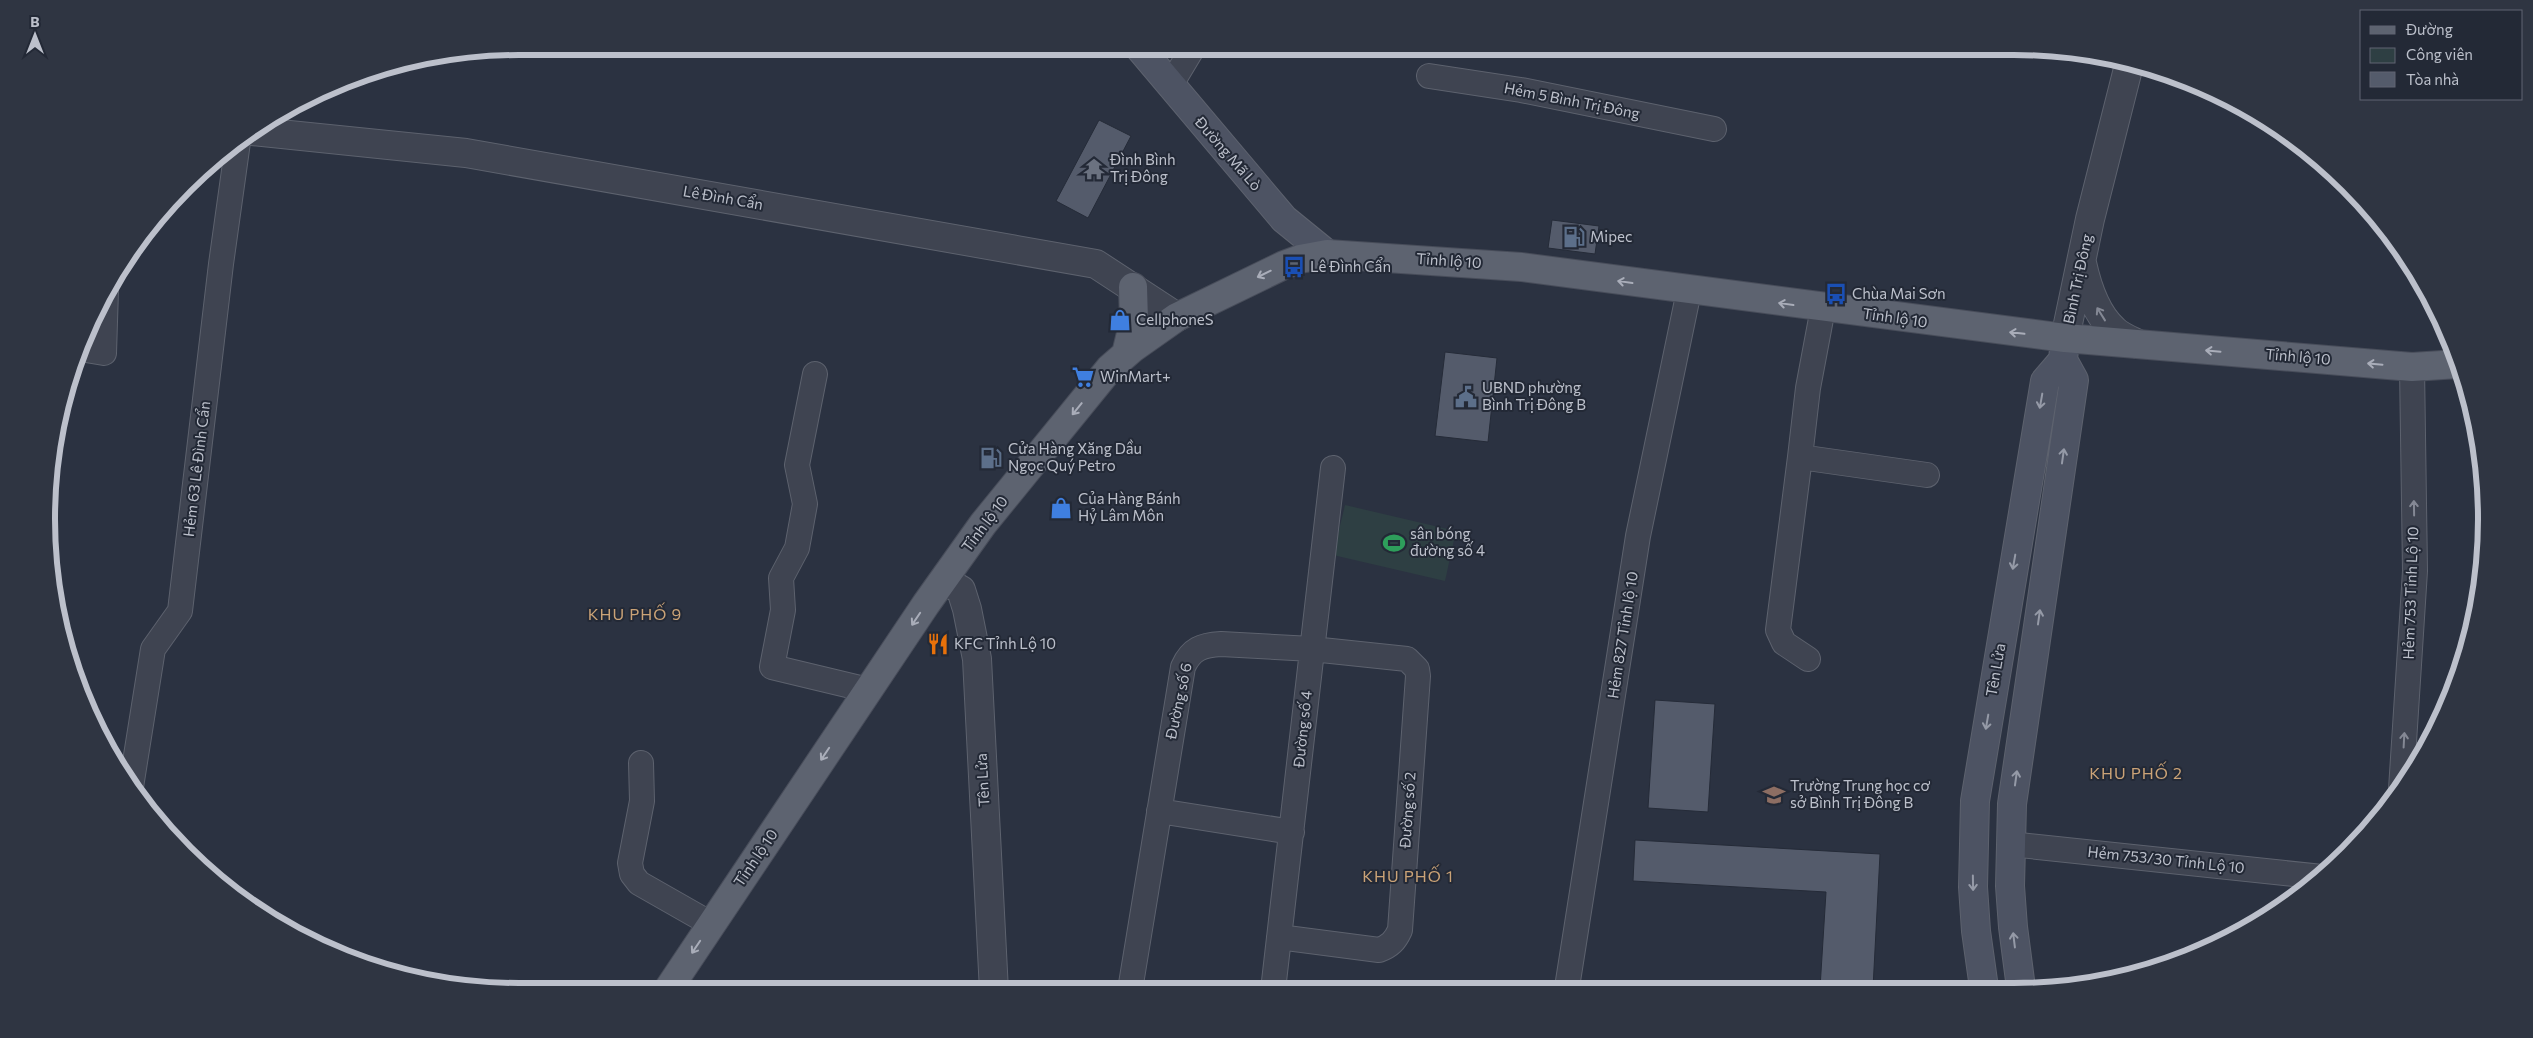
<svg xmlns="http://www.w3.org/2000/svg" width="2533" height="1038" font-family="Commissioner,sans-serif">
<rect width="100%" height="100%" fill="#2b3241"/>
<path fill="#2e3f43" d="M 1345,505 L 1456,531 L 1445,581 L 1333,555 Z"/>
<path fill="#545b6b" stroke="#252b38" d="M 1099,120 L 1131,136 L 1088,218 L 1056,201 Z
M 1552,220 L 1599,226 L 1595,254 L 1548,248 Z
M 1445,352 L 1497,358 L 1488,442 L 1435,436 Z
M 1655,700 L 1715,704 L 1708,812 L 1648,808 Z
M 1635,840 L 1880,854 L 1873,988 L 1820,988 L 1826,892 L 1633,881 Z"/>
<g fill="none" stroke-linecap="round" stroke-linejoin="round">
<g stroke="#5d626e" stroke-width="26">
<path id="minor" d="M 1429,76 L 1521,90 L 1714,129
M 1170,86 L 1194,46
M 1823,308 L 1808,388 L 1800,457 L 1927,475
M 80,349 L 104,353 L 106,290
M 815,374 L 797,465 L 805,504 L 797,548 L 781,578 L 783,610 L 772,667 L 868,690
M 1800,457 L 1778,630 L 1784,643 L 1808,659
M 641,763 L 642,801 L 630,863 L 632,874 L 639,883 L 711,924
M 131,787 L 153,649 L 180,611 L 221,264 L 238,142
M 2401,789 L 2415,571 L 2412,367
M 1159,811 L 1292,832
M 2010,844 L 2322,877
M 1568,981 L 1638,536 L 1689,291
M 1130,990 L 1183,667 C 1191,649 1202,645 1221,644 L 1312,649 L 1407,659 L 1417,669 L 1418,676 L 1400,930 C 1395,941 1390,946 1379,950 L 1279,937
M 1273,990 L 1333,468"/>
</g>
<g stroke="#5d626e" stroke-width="30">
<path id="tertiary" d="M 252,131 L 466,153 L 1096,264 L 1177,317
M 2082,263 C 2087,286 2095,313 2114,330 C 2120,336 2130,340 2138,344
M 2065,338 L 2090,219 L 2129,65
M 944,580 L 961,590 L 967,609 L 977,659 L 994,991"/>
</g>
<g stroke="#5d626e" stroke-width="30">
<path id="secondary" d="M 1138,46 L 1284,219 L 1327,254
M 1984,988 L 1976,931 L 1973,887 L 1975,801 L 2045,381 L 2063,360 L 2065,338
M 2021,988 L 2013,927 L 2010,886 L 2012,804 L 2074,380 L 2063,360"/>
</g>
<g stroke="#484d5a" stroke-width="30">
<path id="primary" d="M 1126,354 L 1134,321 L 1133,287
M 667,991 L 926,604 L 983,524 L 1110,368 L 1133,348 L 1177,317 L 1284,265 L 1300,259 L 1327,254 L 1521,267 L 2065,338 L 2412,367 L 2458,364"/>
</g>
<use href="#minor" stroke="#3f4451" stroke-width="24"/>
<use href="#tertiary" stroke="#3f4451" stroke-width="28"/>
<use href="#secondary" stroke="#4d5363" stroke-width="28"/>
<use href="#primary" stroke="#5d6370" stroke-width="28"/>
</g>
<defs><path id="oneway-shaft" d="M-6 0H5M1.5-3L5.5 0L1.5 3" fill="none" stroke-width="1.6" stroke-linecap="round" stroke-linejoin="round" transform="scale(1.25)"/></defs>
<g stroke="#a9adb9">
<use href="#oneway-shaft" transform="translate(1264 274) rotate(154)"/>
<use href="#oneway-shaft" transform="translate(1625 282) rotate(-172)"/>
<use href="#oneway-shaft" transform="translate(1786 304) rotate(-172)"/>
<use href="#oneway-shaft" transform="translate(2017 333) rotate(-174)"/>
<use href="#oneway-shaft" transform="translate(2213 351) rotate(-175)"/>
<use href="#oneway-shaft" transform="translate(2375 364) rotate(-175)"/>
<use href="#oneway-shaft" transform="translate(1077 409) rotate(129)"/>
<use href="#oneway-shaft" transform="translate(916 619) rotate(124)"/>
<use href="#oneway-shaft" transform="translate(825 754) rotate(124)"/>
<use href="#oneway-shaft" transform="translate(696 947) rotate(124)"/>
</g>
<g stroke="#848894">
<use href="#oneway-shaft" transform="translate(2101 314) rotate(-122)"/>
<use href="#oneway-shaft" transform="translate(2414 508) rotate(-91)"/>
<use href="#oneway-shaft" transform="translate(2404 740) rotate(-87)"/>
</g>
<g stroke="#959aa7">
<use href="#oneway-shaft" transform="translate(2041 401) rotate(100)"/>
<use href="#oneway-shaft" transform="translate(2063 456) rotate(-82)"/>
<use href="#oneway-shaft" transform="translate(2014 562) rotate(100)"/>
<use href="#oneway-shaft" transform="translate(2039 617) rotate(-82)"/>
<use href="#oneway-shaft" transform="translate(1987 722) rotate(100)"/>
<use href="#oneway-shaft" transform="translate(2016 778) rotate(-82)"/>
<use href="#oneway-shaft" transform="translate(1973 883) rotate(89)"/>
<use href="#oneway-shaft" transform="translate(2014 940) rotate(-97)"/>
</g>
<defs>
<g id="temple-bare" transform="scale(1.725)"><path d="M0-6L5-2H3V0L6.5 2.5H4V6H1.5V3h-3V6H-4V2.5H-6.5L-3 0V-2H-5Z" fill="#6b7280" stroke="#232936" stroke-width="2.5" paint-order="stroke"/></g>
<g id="fuel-bare" transform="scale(1.725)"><path d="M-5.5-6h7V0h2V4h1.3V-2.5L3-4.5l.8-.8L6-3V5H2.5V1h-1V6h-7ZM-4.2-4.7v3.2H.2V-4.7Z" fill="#5c6f8a" stroke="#232936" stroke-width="2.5" paint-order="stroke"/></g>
<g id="bus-bare" transform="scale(1.725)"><path d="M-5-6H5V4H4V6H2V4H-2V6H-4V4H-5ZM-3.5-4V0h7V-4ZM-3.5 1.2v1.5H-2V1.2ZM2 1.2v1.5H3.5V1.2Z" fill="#1a4fb4" stroke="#232936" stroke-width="2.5" paint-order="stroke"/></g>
<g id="shop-bare" transform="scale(1.725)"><path d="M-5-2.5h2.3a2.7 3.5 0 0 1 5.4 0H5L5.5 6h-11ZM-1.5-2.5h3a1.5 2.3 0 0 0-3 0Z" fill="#3f7fe0" stroke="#232936" stroke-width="2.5" paint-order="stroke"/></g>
<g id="supermarket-bare" transform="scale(1.725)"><path d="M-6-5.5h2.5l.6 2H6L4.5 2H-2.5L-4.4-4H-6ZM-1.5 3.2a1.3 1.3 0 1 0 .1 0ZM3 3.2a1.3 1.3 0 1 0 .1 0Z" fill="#3f7fe0" stroke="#232936" stroke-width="2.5" paint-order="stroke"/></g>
<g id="civic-bare" transform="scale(1.725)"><path d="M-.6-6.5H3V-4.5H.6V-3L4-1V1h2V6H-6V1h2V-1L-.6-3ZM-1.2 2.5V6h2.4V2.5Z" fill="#5c6f8a" stroke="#232936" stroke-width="2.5" paint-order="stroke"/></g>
<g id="stadium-bare" transform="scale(1.725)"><path d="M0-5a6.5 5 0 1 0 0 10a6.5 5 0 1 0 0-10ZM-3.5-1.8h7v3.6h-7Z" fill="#2e9e5b" stroke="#232936" stroke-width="2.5" paint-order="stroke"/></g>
<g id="restaurant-bare" transform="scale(1.725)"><path d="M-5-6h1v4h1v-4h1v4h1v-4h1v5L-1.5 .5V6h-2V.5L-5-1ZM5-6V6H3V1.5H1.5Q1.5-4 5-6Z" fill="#e8710a" stroke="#232936" stroke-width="2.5" paint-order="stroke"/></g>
<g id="school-bare" transform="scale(1.725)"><path d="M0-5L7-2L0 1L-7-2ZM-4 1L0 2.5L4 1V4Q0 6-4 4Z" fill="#8d6e63" stroke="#232936" stroke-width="2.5" paint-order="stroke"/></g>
</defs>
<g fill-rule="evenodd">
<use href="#temple-bare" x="1094" y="169"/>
<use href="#fuel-bare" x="1574" y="237"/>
<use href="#bus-bare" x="1294" y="267"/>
<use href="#bus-bare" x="1836" y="294"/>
<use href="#shop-bare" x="1120" y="320"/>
<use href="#supermarket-bare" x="1083" y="377"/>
<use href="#civic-bare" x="1466" y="397"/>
<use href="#fuel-bare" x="991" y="458"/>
<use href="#shop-bare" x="1061" y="508"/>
<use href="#stadium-bare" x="1394" y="543"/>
<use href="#restaurant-bare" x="938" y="644"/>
<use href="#school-bare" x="1774" y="795"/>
</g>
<g text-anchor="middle" stroke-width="4" stroke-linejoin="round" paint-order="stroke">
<g font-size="15" fill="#bcc0cb" stroke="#232936">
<text transform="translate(1572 101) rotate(11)" y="5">Hẻm 5 Bình Trị Đông</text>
<text transform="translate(1228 154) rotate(49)" y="5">Đường Mã Lò</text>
<text transform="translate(723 198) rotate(10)" y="5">Lê Đình Cẩn</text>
<text transform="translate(1449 261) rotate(4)" y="5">Tỉnh lộ 10</text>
<text transform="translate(2078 279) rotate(-78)" y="5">Bình Trị Đông</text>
<text transform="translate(1895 318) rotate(8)" y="5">Tỉnh lộ 10</text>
<text transform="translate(2298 357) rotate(5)" y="5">Tỉnh lộ 10</text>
<text transform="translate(197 469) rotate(-83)" y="5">Hẻm 63 Lê Đình Cẩn</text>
<text transform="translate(985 524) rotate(-53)" y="5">Tỉnh lộ 10</text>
<text transform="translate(2411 593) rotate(-88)" y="5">Hẻm 753 Tỉnh Lộ 10</text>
<text transform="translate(1623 635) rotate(-81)" y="5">Hẻm 827 Tỉnh lộ 10</text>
<text transform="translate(1996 670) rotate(-80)" y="5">Tên Lửa</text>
<text transform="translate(1179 701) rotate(-78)" y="5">Đường số 6</text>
<text transform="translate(1303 729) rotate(-84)" y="5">Đường số 4</text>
<text transform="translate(983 780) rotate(-93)" y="5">Tên Lửa</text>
<text transform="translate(1408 810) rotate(-86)" y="5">Đường số 2</text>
<text transform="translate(756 858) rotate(-56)" y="5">Tỉnh lộ 10</text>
<text transform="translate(2166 860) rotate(6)" y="5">Hẻm 753/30 Tỉnh Lộ 10</text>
</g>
<g font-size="15" fill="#bcc0cb" stroke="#232936" text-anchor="start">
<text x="1110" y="165">Đình Bình<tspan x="1110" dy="17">Trị Đông</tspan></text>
<text x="1590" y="242">Mipec</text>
<text x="1310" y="272">Lê Đình Cẩn</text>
<text x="1852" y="299">Chùa Mai Sơn</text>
<text x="1136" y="325">CellphoneS</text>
<text x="1100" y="382">WinMart+</text>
<text x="1482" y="393">UBND phường<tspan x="1482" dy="17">Bình Trị Đông B</tspan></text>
<text x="1008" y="454">Cửa Hàng Xăng Dầu<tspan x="1008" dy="17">Ngọc Quý Petro</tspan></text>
<text x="1078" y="504">Của Hàng Bánh<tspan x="1078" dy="17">Hỷ Lâm Môn</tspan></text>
<text x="1410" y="539">sân bóng<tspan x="1410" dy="17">đường số 4</tspan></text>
<text x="954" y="649">KFC Tỉnh Lộ 10</text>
<text x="1790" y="791">Trường Trung học cơ<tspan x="1790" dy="17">sở Bình Trị Đông B</tspan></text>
</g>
<g font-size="16" letter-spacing="1" fill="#cba377" stroke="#232936">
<text x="635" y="620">KHU PHỐ 9</text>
<text x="2136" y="779">KHU PHỐ 2</text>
<text x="1408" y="882">KHU PHỐ 1</text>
</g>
</g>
<path d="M0 0H2533V1038H0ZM519 55H2014A464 464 0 0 1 2478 519V519A464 464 0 0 1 2014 983H519A464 464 0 0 1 55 519V519A464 464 0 0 1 519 55Z" fill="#2f3542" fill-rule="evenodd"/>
<path fill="none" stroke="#bcc0cb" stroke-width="6" d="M519 55H2014A464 464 0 0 1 2478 519V519A464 464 0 0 1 2014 983H519A464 464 0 0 1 55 519V519A464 464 0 0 1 519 55Z"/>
<rect x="2360" y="10" width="162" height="90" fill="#232936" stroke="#606572"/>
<rect x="2370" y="26" width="25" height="8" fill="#5d6370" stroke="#606572"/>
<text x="2406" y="35" font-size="15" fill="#bcc0cb">Đường</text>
<rect x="2370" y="48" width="25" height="15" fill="#2e3f43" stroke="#606572"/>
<text x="2406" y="60" font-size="15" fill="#bcc0cb">Công viên</text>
<rect x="2370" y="72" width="25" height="15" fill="#545b6b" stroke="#606572"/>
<text x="2406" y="85" font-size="15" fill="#bcc0cb">Tòa nhà</text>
<g transform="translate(35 35)" stroke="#232936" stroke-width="4" paint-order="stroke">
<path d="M0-4L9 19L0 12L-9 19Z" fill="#bcc0cb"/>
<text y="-8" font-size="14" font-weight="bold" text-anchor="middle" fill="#bcc0cb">B</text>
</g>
</svg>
